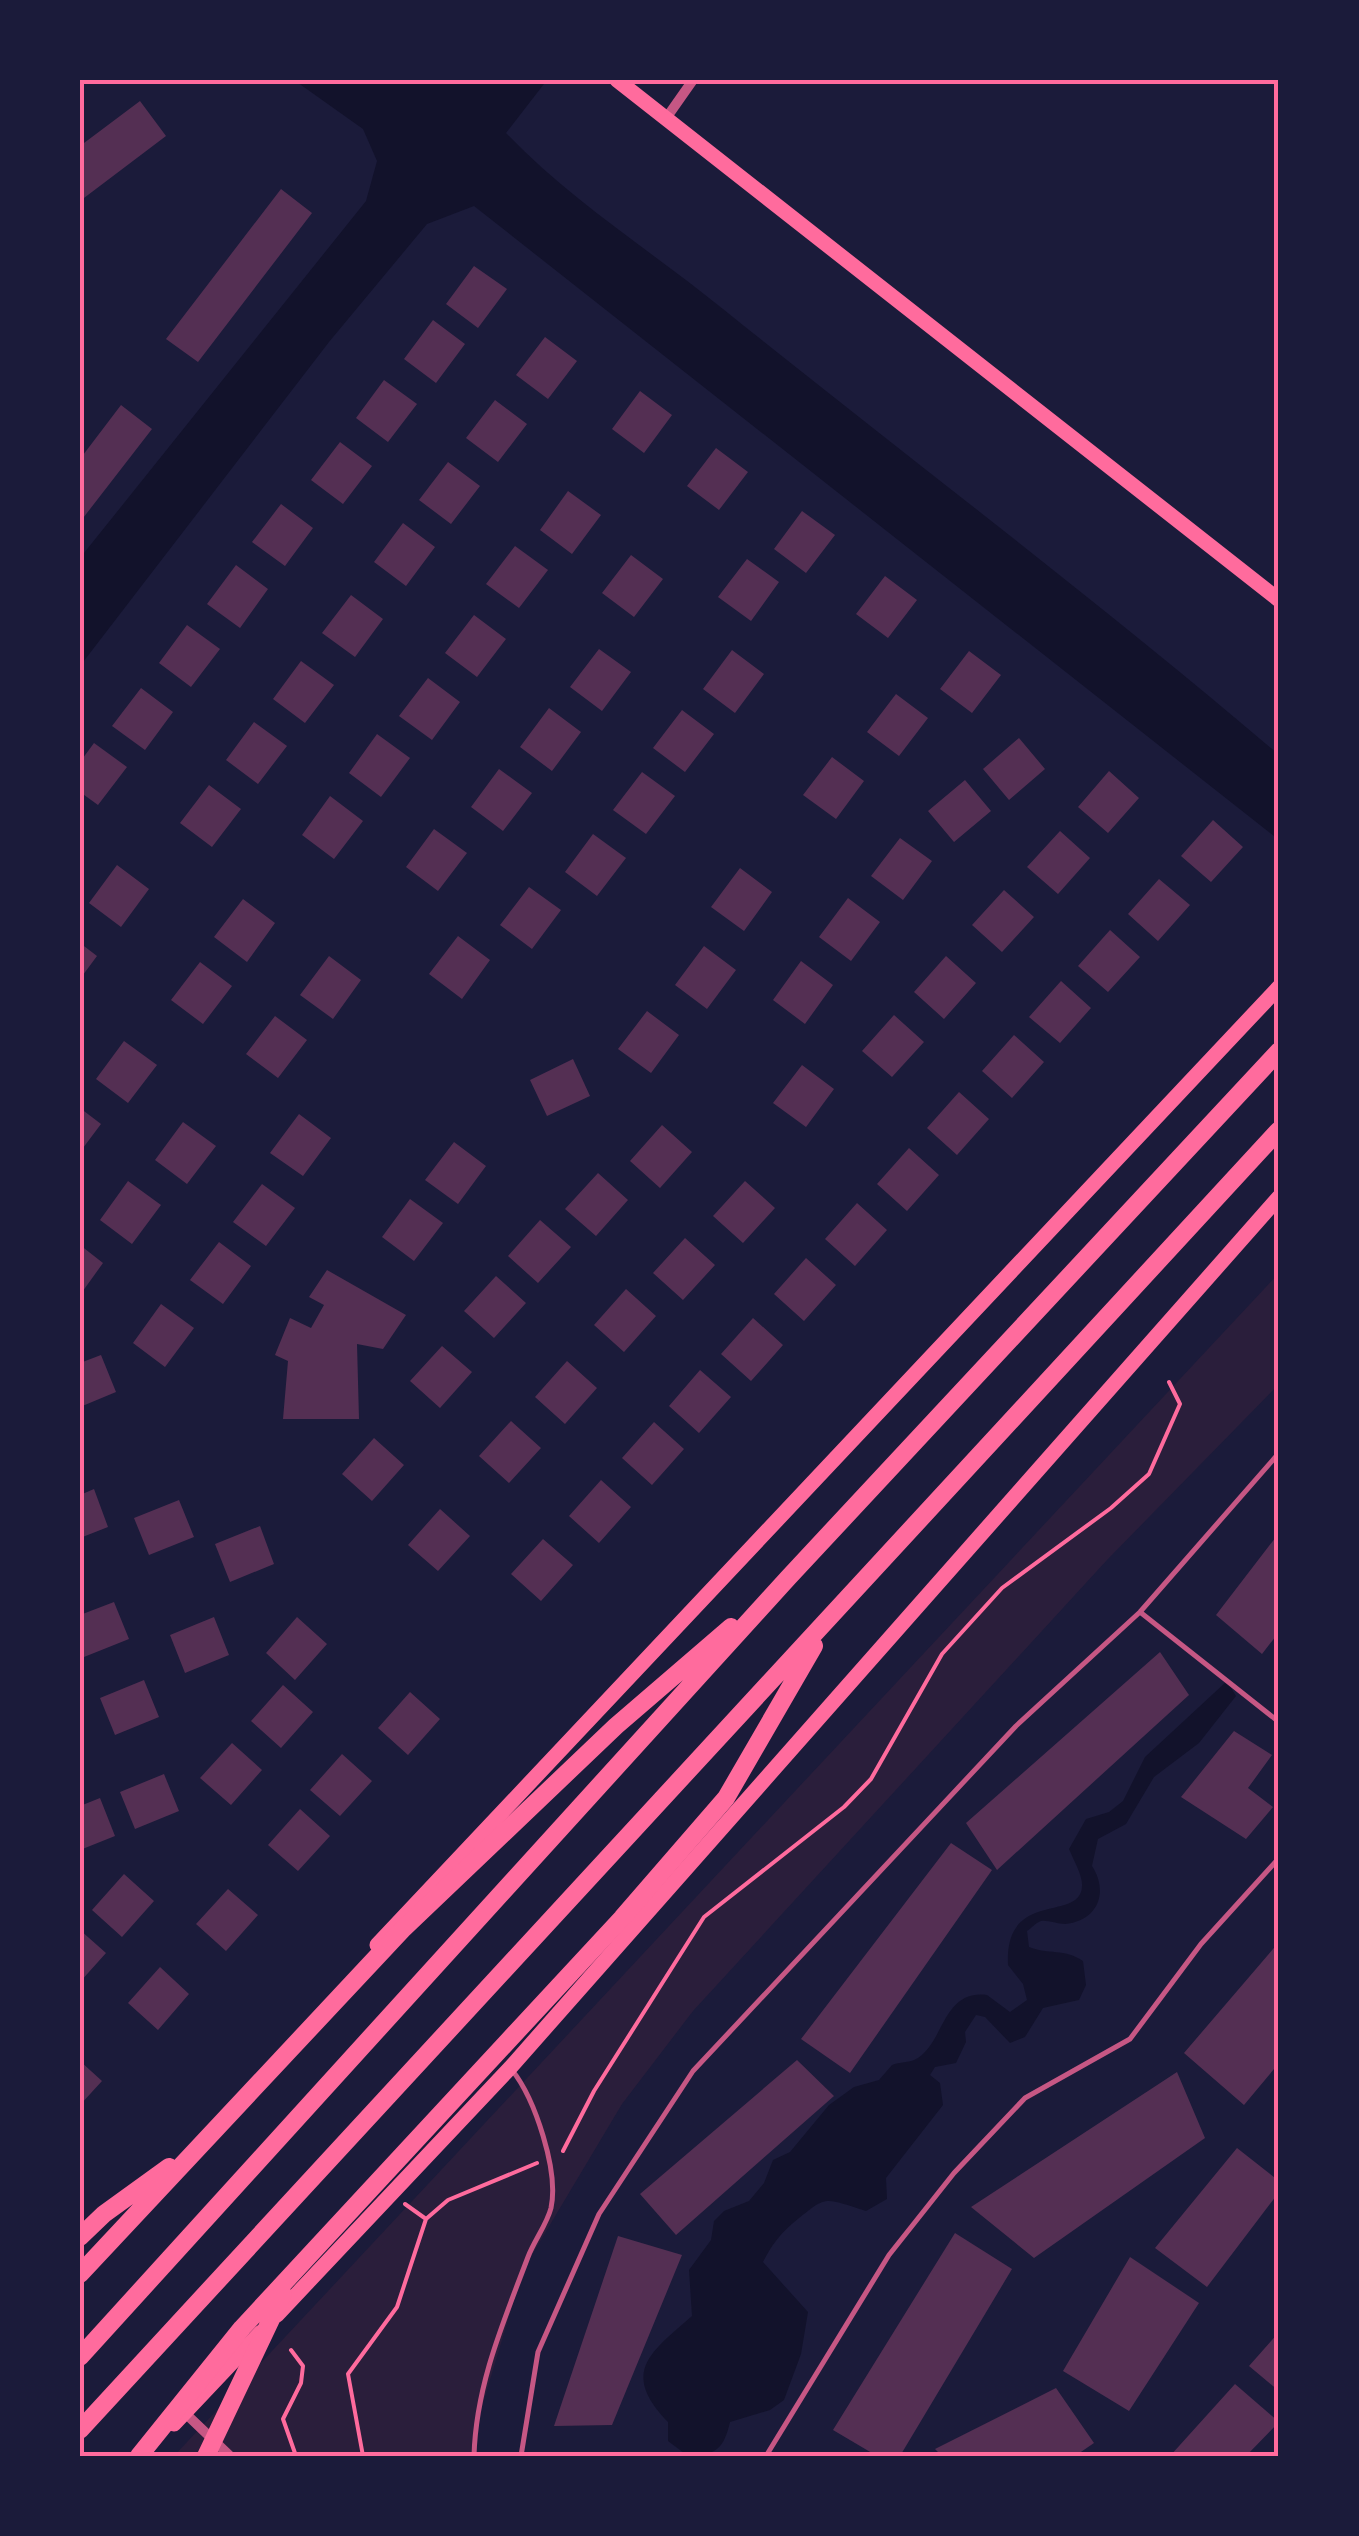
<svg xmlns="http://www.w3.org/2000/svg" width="1359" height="2536" font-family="Bitter,serif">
<rect width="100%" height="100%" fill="#1b1b3a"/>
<path fill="#2a1e3b" d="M 1279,1273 L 1279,1384 L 1107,1560 L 693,2011 L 622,2104 L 523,2270 L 474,2433 L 475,2456 L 174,2456 Z"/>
<path fill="#12122b" d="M 294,80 L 547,80 L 506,133 C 571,201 650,250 723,309 C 908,458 1099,601 1279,755 L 1279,840 L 474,206 L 427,224 L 329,342 L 80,666 L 80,558 L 366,201 L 377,161 L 363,129 Z
M 1227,1681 L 1236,1696 L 1199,1743 L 1154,1777 L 1126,1824 L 1098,1839 L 1092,1866 C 1109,1892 1098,1921 1065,1924 C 1058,1924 1047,1920 1041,1921 C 1035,1923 1032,1928 1027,1931 L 1029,1947 C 1049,1955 1064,1948 1083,1961 L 1086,1985 L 1079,2000 L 1043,2008 L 1025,2037 L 1010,2043 L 985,2017 L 976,2015 L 965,2032 L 966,2042 L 956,2063 L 935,2067 L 930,2075 L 940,2083 L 943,2105 L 886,2178 L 887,2199 L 866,2211 C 821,2197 828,2195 793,2223 C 780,2234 771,2246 763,2262 L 808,2312 L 801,2354 L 784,2400 L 770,2410 L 730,2422 C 724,2448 716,2456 688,2456 L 668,2441 L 668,2422 C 620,2372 650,2353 692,2316 L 689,2270 L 711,2240 L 714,2221 L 724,2211 L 749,2201 L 764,2183 L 773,2160 L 790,2152 L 829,2105 L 854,2087 L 879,2080 L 892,2065 C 899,2062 910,2062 914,2060 C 944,2047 941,1989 987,1995 L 1010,2012 L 1027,2000 L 1023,1984 L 1008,1965 C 1004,1888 1081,1923 1082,1886 C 1083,1876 1073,1859 1069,1849 L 1086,1819 L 1109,1812 L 1123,1801 L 1145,1757 Z"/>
<path fill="#542f53" d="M 140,101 L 166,136 L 80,201 L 80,146 Z
M 281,189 L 312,213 L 198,362 L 166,339 Z
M 474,266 L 507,289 L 478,328 L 446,304 Z
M 433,320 L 465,344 L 436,383 L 404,359 Z
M 545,337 L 577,361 L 548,399 L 516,375 Z
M 384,380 L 417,404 L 388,442 L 356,418 Z
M 640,391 L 672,415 L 644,453 L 612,429 Z
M 495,400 L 527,424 L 498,462 L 466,438 Z
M 121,405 L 152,429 L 80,522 L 80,459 Z
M 340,442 L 372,466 L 343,504 L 311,480 Z
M 716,448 L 748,472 L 719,510 L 687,486 Z
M 448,462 L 480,486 L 451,524 L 419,500 Z
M 568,491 L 601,515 L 572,554 L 540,530 Z
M 281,504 L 313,528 L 285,566 L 252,542 Z
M 802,511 L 835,535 L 806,573 L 774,549 Z
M 403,523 L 435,547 L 406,586 L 374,562 Z
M 515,546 L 548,570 L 519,608 L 486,584 Z
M 631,555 L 663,579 L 634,617 L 602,593 Z
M 747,559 L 779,582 L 751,621 L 718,597 Z
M 236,565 L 268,589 L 240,628 L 207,604 Z
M 885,576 L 917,600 L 888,638 L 856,614 Z
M 351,595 L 383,619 L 355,657 L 322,633 Z
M 474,615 L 506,639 L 477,677 L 445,653 Z
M 187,625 L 220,649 L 191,687 L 159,663 Z
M 599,649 L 631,672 L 602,711 L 570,687 Z
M 732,650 L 764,674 L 735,713 L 703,689 Z
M 969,651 L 1001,675 L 972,713 L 940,689 Z
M 301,661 L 334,685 L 305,723 L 273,699 Z
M 428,678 L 460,702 L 432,740 L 399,716 Z
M 141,688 L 173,712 L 145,750 L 112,726 Z
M 896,694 L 928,718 L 899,756 L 867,732 Z
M 549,708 L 581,732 L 552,771 L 520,747 Z
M 682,710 L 714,734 L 685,772 L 653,748 Z
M 254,722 L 287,746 L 258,784 L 226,760 Z
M 377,734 L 410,758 L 381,797 L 349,773 Z
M 1019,738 L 1045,769 L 1009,800 L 983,769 Z
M 94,743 L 127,767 L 98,805 L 80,792 L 80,762 Z
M 832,757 L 864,781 L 836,819 L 803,795 Z
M 499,769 L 532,793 L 503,831 L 471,807 Z
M 1109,771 L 1139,798 L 1108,833 L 1078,807 Z
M 642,772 L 675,796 L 646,834 L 613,810 Z
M 965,780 L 991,811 L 954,842 L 928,811 Z
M 209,785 L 241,809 L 212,847 L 180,823 Z
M 330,796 L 363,821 L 334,859 L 302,835 Z
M 1213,820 L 1243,847 L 1211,882 L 1181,856 Z
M 434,829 L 467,853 L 438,891 L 406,867 Z
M 1060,831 L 1090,858 L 1058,894 L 1027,867 Z
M 593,834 L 626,858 L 597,896 L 565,872 Z
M 900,838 L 932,861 L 903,900 L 871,876 Z
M 117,865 L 149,889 L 121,927 L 89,903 Z
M 740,868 L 772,892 L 744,931 L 711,907 Z
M 1159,879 L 1190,905 L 1158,941 L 1128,914 Z
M 529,887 L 561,910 L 532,949 L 500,925 Z
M 1004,890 L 1034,917 L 1002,952 L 972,925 Z
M 848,898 L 880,922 L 851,961 L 819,937 Z
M 243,899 L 275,923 L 247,962 L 214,937 Z
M 1110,930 L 1140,957 L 1108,992 L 1078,966 Z
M 458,936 L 490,960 L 462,999 L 429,974 Z
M 80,943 L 97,956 L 80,979 Z
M 704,946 L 736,970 L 707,1009 L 675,985 Z
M 329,956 L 361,980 L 333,1019 L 300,995 Z
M 946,956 L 976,983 L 944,1019 L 914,992 Z
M 801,961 L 833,985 L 805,1024 L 773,1000 Z
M 200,962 L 232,986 L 203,1024 L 171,1000 Z
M 1061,981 L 1091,1008 L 1060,1043 L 1029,1017 Z
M 647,1011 L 679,1035 L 651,1073 L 618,1049 Z
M 894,1015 L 924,1042 L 892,1077 L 862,1051 Z
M 275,1016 L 307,1040 L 278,1078 L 246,1054 Z
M 1014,1035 L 1044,1062 L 1012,1098 L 982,1071 Z
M 124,1041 L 157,1065 L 128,1103 L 96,1079 Z
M 573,1059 L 590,1096 L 547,1116 L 530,1080 Z
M 802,1065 L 834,1089 L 806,1127 L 773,1103 Z
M 959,1092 L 989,1119 L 957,1155 L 927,1128 Z
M 80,1108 L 101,1124 L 80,1152 Z
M 299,1114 L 331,1138 L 303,1176 L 270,1153 Z
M 183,1122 L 216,1146 L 187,1184 L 155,1160 Z
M 662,1125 L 692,1152 L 660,1188 L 630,1161 Z
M 454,1142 L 486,1166 L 458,1204 L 425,1180 Z
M 909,1148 L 939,1175 L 907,1211 L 877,1184 Z
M 598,1173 L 628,1200 L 596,1236 L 565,1209 Z
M 128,1181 L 161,1205 L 132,1244 L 100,1220 Z
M 745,1181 L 775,1208 L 743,1243 L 713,1216 Z
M 262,1184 L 295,1208 L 266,1246 L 233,1222 Z
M 410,1199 L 443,1223 L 414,1261 L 382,1237 Z
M 857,1203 L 887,1230 L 855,1266 L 825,1239 Z
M 540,1220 L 571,1247 L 538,1283 L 508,1256 Z
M 685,1238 L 715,1265 L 683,1300 L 653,1273 Z
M 219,1242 L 251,1266 L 223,1304 L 190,1280 Z
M 80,1245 L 103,1263 L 80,1295 Z
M 806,1258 L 836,1285 L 804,1321 L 774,1294 Z
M 327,1270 L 406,1315 L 383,1349 L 357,1344 L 359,1419 L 283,1419 L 288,1361 L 275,1355 L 290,1318 L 311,1328 L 324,1305 L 309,1297 Z
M 496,1276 L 526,1303 L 494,1338 L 464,1311 Z
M 626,1289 L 656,1316 L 624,1352 L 594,1325 Z
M 161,1304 L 194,1328 L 165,1367 L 133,1343 Z
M 753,1318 L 783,1345 L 751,1381 L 721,1354 Z
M 442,1346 L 472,1372 L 440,1408 L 410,1381 Z
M 101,1355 L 116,1392 L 80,1407 L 80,1363 Z
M 567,1361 L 597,1388 L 565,1424 L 535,1397 Z
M 700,1370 L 731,1397 L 699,1433 L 669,1406 Z
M 511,1421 L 541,1448 L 509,1483 L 479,1456 Z
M 654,1422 L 684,1449 L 652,1485 L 622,1458 Z
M 374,1438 L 404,1465 L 372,1501 L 342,1474 Z
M 601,1480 L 631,1507 L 599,1543 L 569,1516 Z
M 94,1489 L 108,1527 L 80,1538 L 80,1495 Z
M 179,1500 L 194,1537 L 149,1555 L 134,1518 Z
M 440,1509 L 470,1536 L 438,1571 L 408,1545 Z
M 260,1526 L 274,1564 L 230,1582 L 215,1544 Z
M 1279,1533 L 1279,1632 L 1262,1654 L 1216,1615 Z
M 543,1539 L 573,1565 L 541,1601 L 511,1574 Z
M 114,1602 L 129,1639 L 84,1657 L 80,1615 Z
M 214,1617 L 229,1655 L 185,1673 L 170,1635 Z
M 297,1617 L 327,1644 L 295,1680 L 266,1653 Z
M 1160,1652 L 1189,1695 L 997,1870 L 966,1823 Z
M 144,1680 L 159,1717 L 115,1735 L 100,1698 Z
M 283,1685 L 313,1712 L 281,1748 L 251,1721 Z
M 410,1692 L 440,1719 L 408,1755 L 378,1728 Z
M 1234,1731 L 1272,1755 L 1248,1788 L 1273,1807 L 1246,1839 L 1181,1797 Z
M 232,1743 L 262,1770 L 231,1805 L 200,1778 Z
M 342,1754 L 372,1781 L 340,1816 L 310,1790 Z
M 164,1774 L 179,1811 L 135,1829 L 120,1792 Z
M 100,1798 L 115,1836 L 80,1850 L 80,1806 Z
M 300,1809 L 330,1836 L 298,1871 L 268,1845 Z
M 951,1843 L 992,1870 L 850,2073 L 801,2039 Z
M 124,1874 L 154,1901 L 122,1937 L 92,1910 Z
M 228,1889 L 258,1915 L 226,1951 L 196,1924 Z
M 80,1930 L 106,1953 L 80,1982 Z
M 1279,1942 L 1279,2063 L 1244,2105 L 1184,2053 Z
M 160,1967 L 189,1994 L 158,2030 L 128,2003 Z
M 797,2060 L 834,2096 L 676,2235 L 640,2194 Z
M 80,2061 L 102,2081 L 80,2105 Z
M 1177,2072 L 1205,2138 L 1034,2258 L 971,2207 Z
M 1237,2148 L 1279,2181 L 1279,2192 L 1207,2287 L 1155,2248 Z
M 955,2233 L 1012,2269 L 900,2456 L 877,2456 L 833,2430 Z
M 618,2236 L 682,2255 L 612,2425 L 554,2426 Z
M 1130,2257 L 1199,2303 L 1129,2411 L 1063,2371 Z
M 1279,2332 L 1279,2391 L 1249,2366 Z
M 1235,2384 L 1279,2422 L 1246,2456 L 1170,2456 Z
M 1056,2388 L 1094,2443 L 1075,2456 L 942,2456 L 935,2449 Z"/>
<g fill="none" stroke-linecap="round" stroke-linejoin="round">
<path stroke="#ff6b9d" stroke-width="4" d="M 563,2151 L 594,2091 L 704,1917 L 844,1807 L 871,1779 L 942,1654 L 1002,1588 L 1111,1508 L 1149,1474 L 1180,1404 L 1169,1382
M 405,2204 L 426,2219
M 291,2350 L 303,2366 L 301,2383 L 283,2419 L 296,2456
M 363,2456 L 348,2374 L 397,2307 L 426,2219 L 448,2200 L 537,2163"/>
<path stroke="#c65784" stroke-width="5" d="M 1140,1612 L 1279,1722
M 474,2456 C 476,2385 503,2323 528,2257 C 534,2241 547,2224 551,2208 C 559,2171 535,2099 512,2070
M 521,2456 L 538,2352 L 599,2214 L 693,2071 L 1016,1726 L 1140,1612 L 1279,1453
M 766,2456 L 889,2255 L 954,2173 L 1025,2098 L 1130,2039 L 1201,1944 L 1279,1858"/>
<path stroke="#c65784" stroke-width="10" d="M 667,117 L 693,80
M 185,2413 L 230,2456"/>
<path stroke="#ff6b9d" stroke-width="15" d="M 617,80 L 1279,600"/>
<path stroke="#ff6b9d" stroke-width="15" d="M 377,1945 L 1279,987
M 277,2315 L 510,2068 L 1279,1197
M 174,2424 L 261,2332"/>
<path stroke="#ff6b9d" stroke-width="18" d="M 80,2237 L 104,2214 L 169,2167
M 80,2274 L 402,1930 L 616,1726 L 731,1627
M 80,2357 L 788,1578 L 1279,1051
M 80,2430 L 1279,1130
M 139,2456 L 242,2328 L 622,1918 L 726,1798 L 814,1646
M 206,2456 L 283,2294"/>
</g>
<rect width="1359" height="2536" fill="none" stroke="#1b1b3a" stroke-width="165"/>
<rect x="82" y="82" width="1194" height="2372" fill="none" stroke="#ff6b9d" stroke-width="4"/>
</svg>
